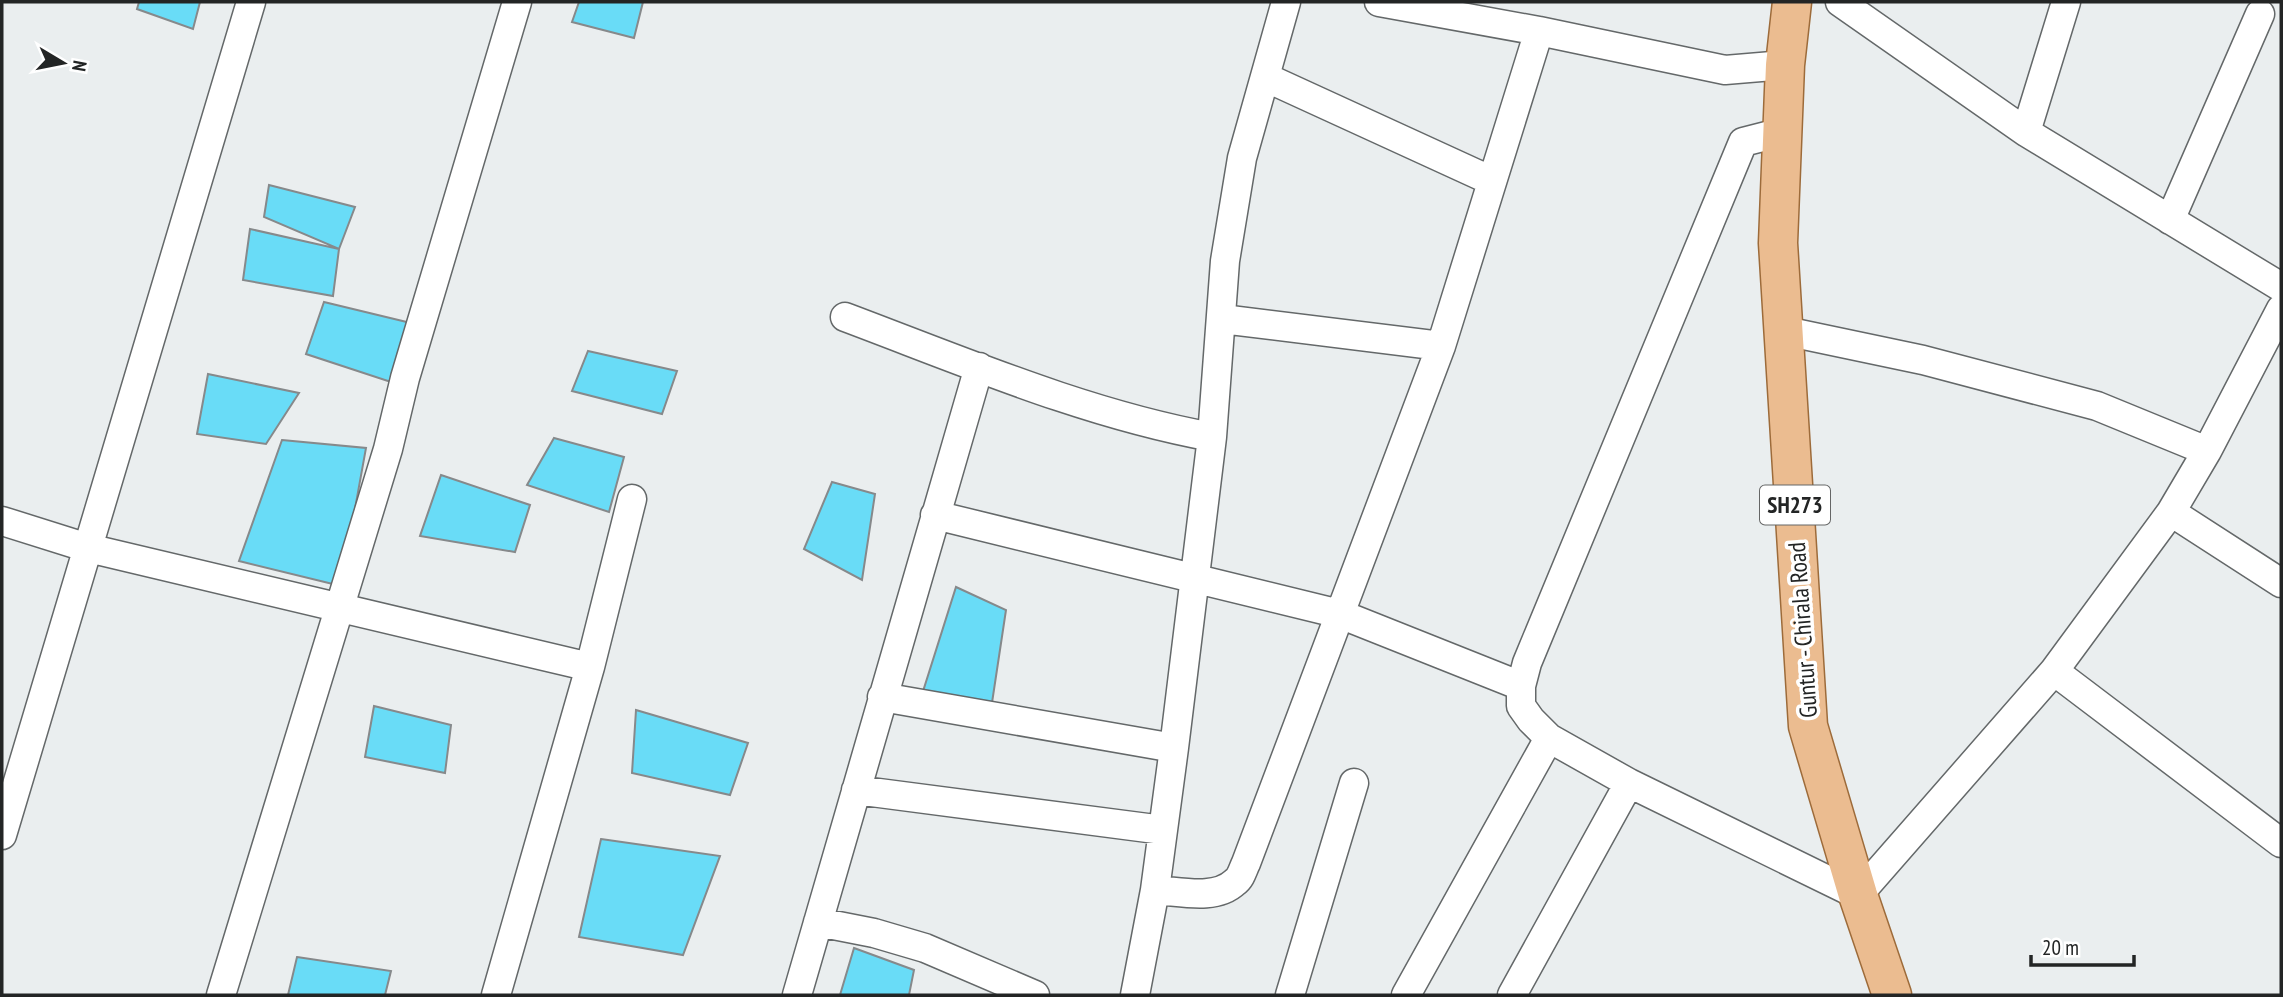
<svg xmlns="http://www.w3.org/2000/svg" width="2283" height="997" font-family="'PT Sans Narrow',sans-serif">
<rect width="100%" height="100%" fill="#eaeeef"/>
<path fill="#69dcf7" stroke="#86898b" stroke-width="2" d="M 139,2 L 200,2 L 193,29 L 137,9 Z
M 579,2 L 643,2 L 634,38 L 572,22 Z
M 269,185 L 355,207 L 339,249 L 264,217 Z
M 250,229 L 339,249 L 333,296 L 243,280 Z
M 324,302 L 415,324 L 397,384 L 306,354 Z
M 588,351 L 677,371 L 662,414 L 572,391 Z
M 208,374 L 299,393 L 266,444 L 197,434 Z
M 554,438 L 624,457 L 609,512 L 527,485 Z
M 282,440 L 366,448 L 341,586 L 239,561 Z
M 441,475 L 530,505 L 515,552 L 420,536 Z
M 832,482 L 875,494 L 862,580 L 804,549 Z
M 956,587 L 1006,610 L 990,716 L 919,704 Z
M 374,706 L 451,725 L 445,773 L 365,757 Z
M 636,710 L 748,743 L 730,795 L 632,773 Z
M 601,839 L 720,856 L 683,955 L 579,937 Z
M 854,948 L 914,970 L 909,995 L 840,995 Z
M 297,957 L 391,971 L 385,995 L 288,995 Z"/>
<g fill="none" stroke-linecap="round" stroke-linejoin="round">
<g stroke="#646869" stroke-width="31">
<path id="street" d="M 1379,2 L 1539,31 L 1725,70 L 1785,65
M 1840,2 L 2026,132 L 2281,287
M 1265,77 L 1492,181
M 1782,132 L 1743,142 L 1527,663 L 1521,686 L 1521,706 L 1531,720 L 1549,738 L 1629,783 L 1858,895 L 2054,671 L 2171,512 L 2207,451 L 2281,309
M 2026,132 L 2066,2
M 2170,220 L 2260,14
M 845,317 C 965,362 1086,414 1212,437
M 1222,319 L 1441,346
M 1785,331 L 1923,360 L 2097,406 L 2207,451
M 2171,512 L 2281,583
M 935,515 L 1340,614 L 1521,686
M 2,521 L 88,548 L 590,667
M 2054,671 L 2281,843
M 882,697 L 1174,748
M 856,790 L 1163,830
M 2,835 L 251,2
M 1155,890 C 1179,891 1215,901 1235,882 C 1241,878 1243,869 1246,863 L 1441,346 L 1539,31
M 818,922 L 874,933 L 925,948 L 1035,995
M 221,995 L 388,449 L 405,378 L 517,2
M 496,995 L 590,667 L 632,499
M 797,995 L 979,367
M 1135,995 L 1155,890 L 1174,748 L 1212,437 L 1225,261 L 1242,158 L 1286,2
M 1290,995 L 1354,783
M 1406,995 L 1549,738
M 1512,995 L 1629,783"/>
</g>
<g stroke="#9d6b3a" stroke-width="41">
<path id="primary" d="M 1792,2 L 1785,65 L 1778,243 L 1808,726 L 1858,895 L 1892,995"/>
</g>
<use href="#street" stroke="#fff" stroke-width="28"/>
<use href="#primary" stroke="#ebbc90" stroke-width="38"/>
</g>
<g text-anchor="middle" stroke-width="7" stroke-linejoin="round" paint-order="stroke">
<rect fill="#fff" stroke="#656666" stroke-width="2" x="1760" y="485.5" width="70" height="39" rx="5"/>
<g font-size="23" font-weight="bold" fill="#232525">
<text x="1795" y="513">SH273</text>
</g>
<g font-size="24" fill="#232525" stroke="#fff">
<text transform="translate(1803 630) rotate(-94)" y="8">Guntur - Chirala Road</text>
</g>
</g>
<rect width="2283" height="997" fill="none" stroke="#232525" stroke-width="7"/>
<g transform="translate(63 63) rotate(100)" stroke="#ffffff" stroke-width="5" paint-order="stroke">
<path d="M0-5L12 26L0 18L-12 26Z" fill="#232525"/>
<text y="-10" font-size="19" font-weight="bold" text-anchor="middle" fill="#232525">N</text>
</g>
<path d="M2031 955v10h103v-10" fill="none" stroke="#232525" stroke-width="3.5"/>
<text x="2042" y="955" font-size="21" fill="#232525" stroke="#ffffff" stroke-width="5" paint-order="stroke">20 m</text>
</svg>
